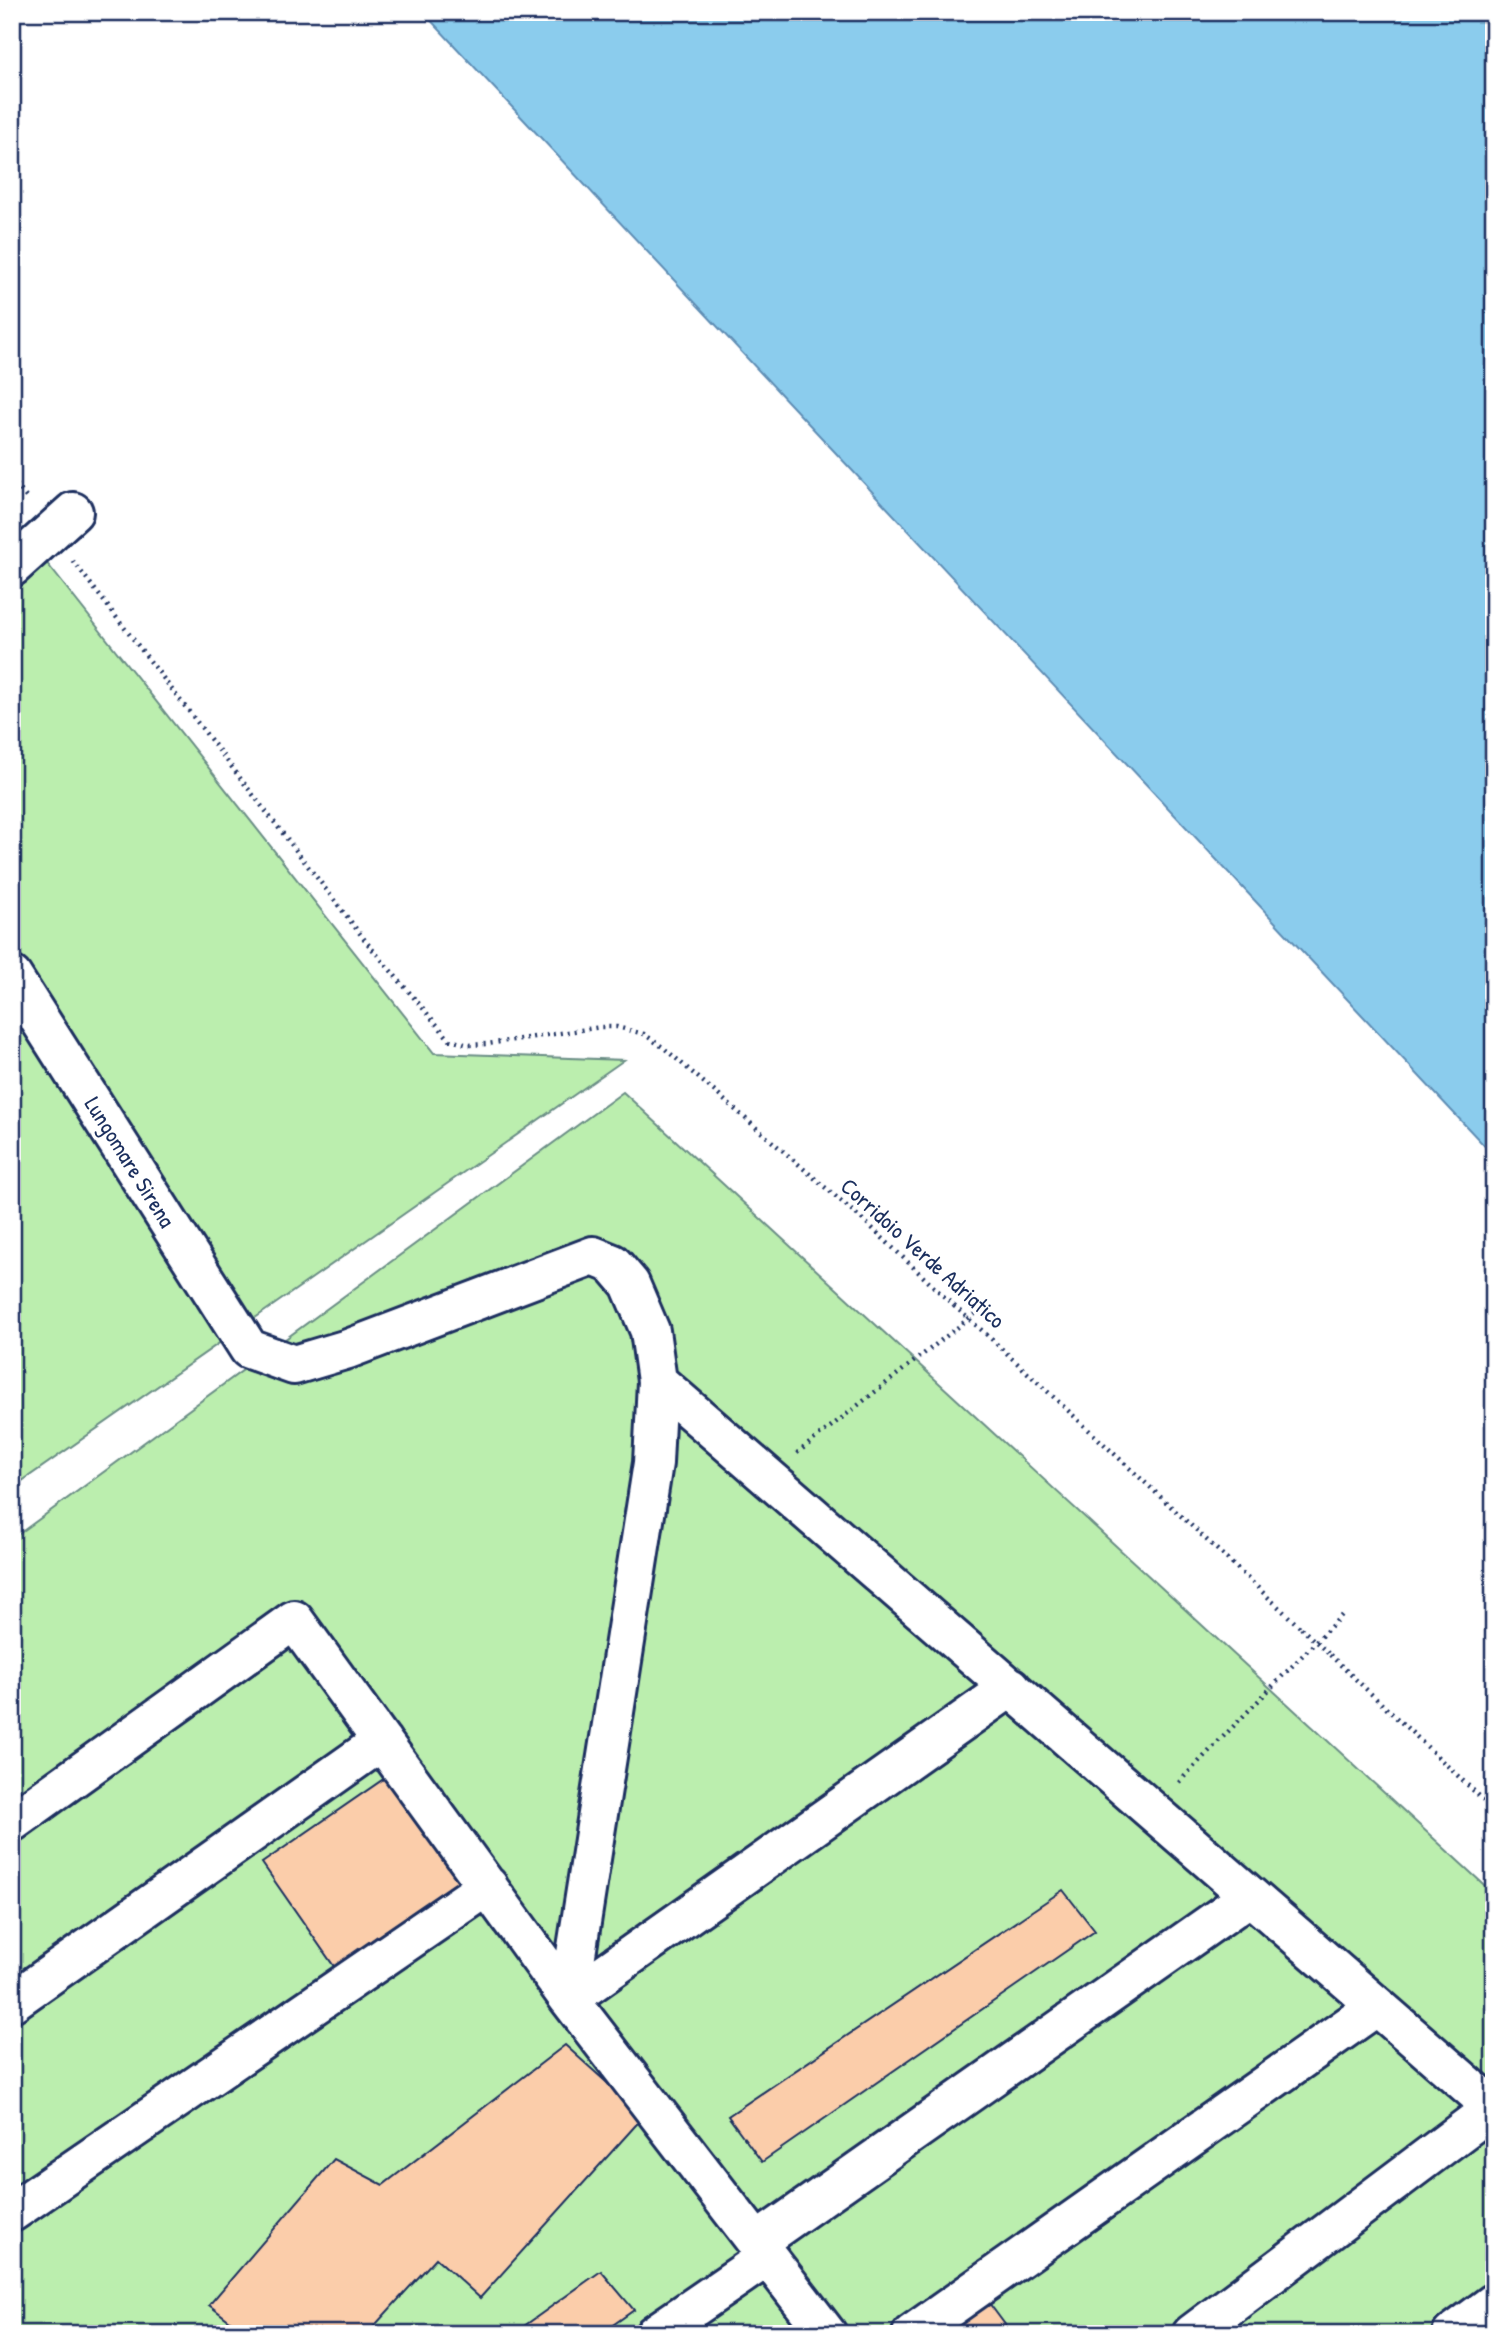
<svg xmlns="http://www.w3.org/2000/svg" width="1506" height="2346" font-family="'Patrick Hand',sans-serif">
<rect width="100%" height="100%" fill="#fff"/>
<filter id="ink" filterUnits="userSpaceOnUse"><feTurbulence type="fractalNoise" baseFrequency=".0143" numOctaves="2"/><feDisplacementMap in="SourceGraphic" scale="14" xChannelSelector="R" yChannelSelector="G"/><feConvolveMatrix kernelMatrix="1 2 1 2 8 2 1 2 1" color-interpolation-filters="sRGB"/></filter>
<g filter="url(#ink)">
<path fill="#bbeeae" stroke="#6b8e86" stroke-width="2" d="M 12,519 L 434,1053 L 624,1060 L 12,1488 Z
M 623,1092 L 1494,1894 L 1494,2334 L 12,2334 L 12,1539 Z"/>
<path fill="#8bcced" stroke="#5e8db4" stroke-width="2" d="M 423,12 L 1494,12 L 1494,1156 Z"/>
<path fill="#fbcdaa" stroke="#1b2f5e" stroke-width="2" d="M 388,1776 L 465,1881 L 340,1975 L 262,1863 Z
M 1063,1890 L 1095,1931 L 762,2162 L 728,2116 Z
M 565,2045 L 644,2116 L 480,2298 L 436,2258 L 367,2334 L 247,2334 L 209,2305 L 334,2159 L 383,2185 Z
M 601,2271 L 634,2310 L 600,2334 L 513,2334 Z
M 989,2303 L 1012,2334 L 947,2334 Z"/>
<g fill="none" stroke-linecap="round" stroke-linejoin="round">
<g stroke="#1b2f5e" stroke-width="44">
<path id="minor" d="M 12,567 L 73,512
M 12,976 L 249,1349 L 294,1365 L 348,1349 L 593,1256 L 613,1264 L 630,1284 L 650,1331 L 657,1381 L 653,1463 L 569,1999 L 827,2334
M 657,1381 L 1377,2006 L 912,2334
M 12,1822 L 294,1620 L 569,1999 L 1011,1687
M 12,2002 L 382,1741
M 1377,2006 L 1494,2108
M 12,2212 L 488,1886
M 757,2242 L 1250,1896
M 655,2334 L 767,2257
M 1192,2334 L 1493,2108
M 1452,2334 L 1494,2303"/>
</g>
<path stroke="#1b2f5e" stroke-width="4.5" stroke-dasharray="2 5" stroke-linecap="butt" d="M 12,479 L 28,500
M 73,561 L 368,944 L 450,1040 L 469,1045 L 487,1044 L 601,1027 L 617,1027 L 644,1034 L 664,1048 L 871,1227 L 954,1306
M 986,1334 L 1301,1628
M 797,1453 L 981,1309
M 1330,1655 L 1494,1810
M 1179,1782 L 1342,1615"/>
<use href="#minor" stroke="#fff" stroke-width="38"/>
<path stroke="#1b2f5e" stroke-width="4.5" stroke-dasharray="2 5" stroke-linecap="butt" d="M 954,1306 L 986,1334
M 1301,1628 L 1330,1655"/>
</g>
</g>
<g text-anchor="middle" stroke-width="6" stroke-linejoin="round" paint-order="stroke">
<g font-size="23" fill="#1b2f5e" stroke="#fff">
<text transform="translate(130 1162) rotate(58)" y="8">Lungomare Sirena</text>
<text transform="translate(923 1253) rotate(42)" y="8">Corridoio Verde Adriatico</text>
</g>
</g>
<rect width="1506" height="2346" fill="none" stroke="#fff" stroke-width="42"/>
<rect x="21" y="21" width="1464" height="2304" fill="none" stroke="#1b2f5e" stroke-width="2.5" filter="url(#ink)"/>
</svg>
